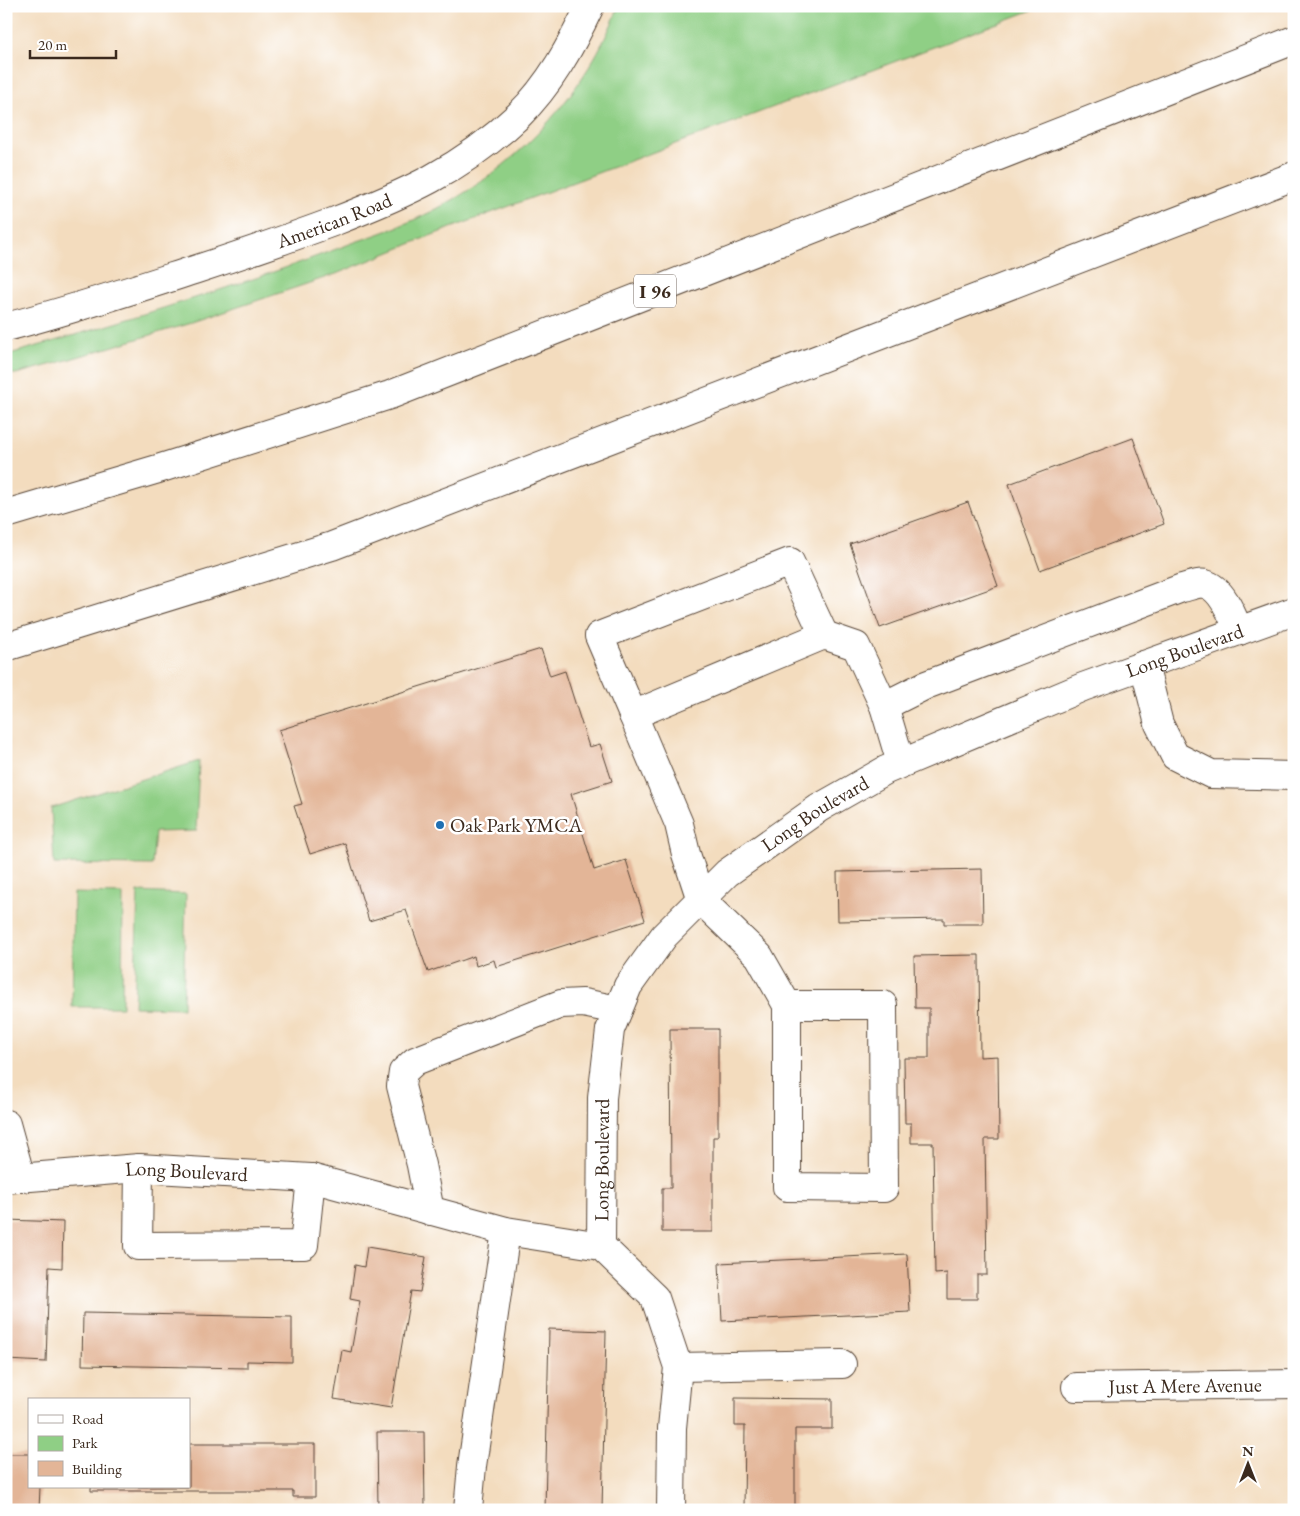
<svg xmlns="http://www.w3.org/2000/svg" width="1300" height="1516" font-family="'EB Garamond',serif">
<rect width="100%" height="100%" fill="#fff"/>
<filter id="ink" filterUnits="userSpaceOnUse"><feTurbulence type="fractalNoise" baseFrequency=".02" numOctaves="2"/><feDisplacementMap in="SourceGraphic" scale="10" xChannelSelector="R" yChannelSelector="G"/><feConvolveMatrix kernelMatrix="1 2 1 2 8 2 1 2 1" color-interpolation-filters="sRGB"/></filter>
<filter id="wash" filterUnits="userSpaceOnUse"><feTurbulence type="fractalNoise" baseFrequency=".0096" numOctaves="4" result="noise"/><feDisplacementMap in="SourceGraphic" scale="20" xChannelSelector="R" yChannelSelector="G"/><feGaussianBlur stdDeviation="1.12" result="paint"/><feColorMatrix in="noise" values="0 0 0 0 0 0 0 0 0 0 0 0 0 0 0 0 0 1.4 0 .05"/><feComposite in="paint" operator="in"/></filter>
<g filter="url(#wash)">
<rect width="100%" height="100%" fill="#f3dcbe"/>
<path fill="#8fcf85" stroke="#657c52" d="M 619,6 L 1043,6 L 427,237 L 336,274 L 191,323 L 57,363 L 16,374 L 6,374 L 6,355 C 91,331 175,305 259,277 C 291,266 323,254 355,242 C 385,232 415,221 442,206 C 523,162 586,92 619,6 Z
M 199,761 L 196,831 L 155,832 L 152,865 L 54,864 L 51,808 Z
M 138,892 L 186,894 L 183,1008 L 134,1007 Z
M 74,893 L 123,894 L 122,1007 L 72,1007 Z"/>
<g id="blocks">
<path fill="#e3b597" d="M 1133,438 L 1164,524 L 1040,570 L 1009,484 Z
M 968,502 L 998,586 L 880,628 L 850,544 Z
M 541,649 L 550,676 L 565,671 L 589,747 L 600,744 L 612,781 L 571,794 L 594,870 L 626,860 L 645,920 L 496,967 L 494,960 L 476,966 L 474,956 L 428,972 L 406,910 L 369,921 L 345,843 L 310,854 L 294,806 L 302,804 L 279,730 Z
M 982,869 L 983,924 L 944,924 L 944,919 L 838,921 L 837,872 Z
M 979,955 L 980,1057 L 998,1056 L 999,1139 L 985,1139 L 987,1275 L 977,1275 L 977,1299 L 947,1299 L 947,1273 L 935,1274 L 933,1143 L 911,1143 L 911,1123 L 905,1123 L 904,1058 L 929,1058 L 929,1008 L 915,1008 L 914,956 Z
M 670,1029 L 718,1029 L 718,1137 L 713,1137 L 713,1232 L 662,1232 L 662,1188 L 671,1188 Z
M 6,1220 L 63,1222 L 62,1268 L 49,1267 L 46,1362 L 6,1360 Z
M 367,1247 L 426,1257 L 420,1292 L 411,1291 L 391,1408 L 334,1399 L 342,1350 L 351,1352 L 360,1301 L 350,1299 L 355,1265 L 364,1267 Z
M 907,1254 L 910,1312 L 722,1321 L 719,1263 Z
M 83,1313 L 292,1317 L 292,1362 L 247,1361 L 247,1368 L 82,1365 Z
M 549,1329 L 606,1331 L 602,1510 L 545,1510 Z
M 735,1398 L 832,1399 L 832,1429 L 795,1429 L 795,1510 L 744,1510 L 745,1426 L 735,1426 Z
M 377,1432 L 424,1432 L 425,1510 L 378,1510 Z
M 189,1444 L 315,1444 L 315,1497 L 293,1497 L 293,1491 L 91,1491 L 91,1487 L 189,1487 Z
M 6,1454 L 29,1454 L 29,1487 L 40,1487 L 39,1510 L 6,1510 Z"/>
</g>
</g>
<g filter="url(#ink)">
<use href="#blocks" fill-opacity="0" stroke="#574536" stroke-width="1"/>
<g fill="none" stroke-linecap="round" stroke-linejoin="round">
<g stroke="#574536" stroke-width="30">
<g id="minor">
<path id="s1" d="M 6,327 C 69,311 132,290 194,270 C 240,255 287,239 333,222 C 405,194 461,170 518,116 C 550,85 571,46 590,6"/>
<path d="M 1144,665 L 1159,724 L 1175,756 L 1211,774 L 1294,776"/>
<path d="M 884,706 L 926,685 L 1182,588 C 1188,587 1199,582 1205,584 C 1222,588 1233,617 1239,631"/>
<path d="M 633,715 L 599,636 L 790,562 L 824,635"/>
<path d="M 787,1005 L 883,1005 L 884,1188 L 787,1187 L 787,1005 L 759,956 L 701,900 L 686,854 L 679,824 L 633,715 L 824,635 L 856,646 L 884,706 L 901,763"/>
<path d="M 6,1124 L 21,1178"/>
<path d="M 139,1168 L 138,1246 L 304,1245 L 311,1178"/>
<path id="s2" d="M 6,1179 L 139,1168 L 311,1178 L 506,1231 L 601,1246 L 655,1298 L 678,1367 L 672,1428 L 671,1510"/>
<path d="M 430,1211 L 421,1165 L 401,1086 L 403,1072 L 415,1061 L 561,1004 L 583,1003 L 618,1010"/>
<path id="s3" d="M 601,1246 L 602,1098 L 610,1030 L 628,986 L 664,936 L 727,873 L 819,808 L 886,770 L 1083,687 L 1294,611"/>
<path d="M 678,1367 L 842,1364"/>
<path id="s4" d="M 1076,1387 L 1294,1384"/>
<path d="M 468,1510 L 472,1466 L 506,1231"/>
</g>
</g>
<g stroke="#574536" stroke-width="30">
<path id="highway" d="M 6,514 L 158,469 L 390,395 L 1294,40
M 6,647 L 332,546 L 1294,176"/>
</g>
<use href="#minor" stroke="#fff" stroke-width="28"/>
<use href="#highway" stroke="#fff" stroke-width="28"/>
</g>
</g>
<circle fill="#1f6fb2" stroke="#fff" stroke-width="2" cx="440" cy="825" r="5"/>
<g text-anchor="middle" stroke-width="5" stroke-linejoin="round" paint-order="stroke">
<rect fill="#fff" stroke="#766a62" stroke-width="1" x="634" y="274.5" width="42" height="33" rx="4"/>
<g font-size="19" font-weight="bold" fill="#3b2a1e">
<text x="655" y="298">I 96</text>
</g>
<g font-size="20" fill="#3b2a1e" stroke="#fff">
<text dy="7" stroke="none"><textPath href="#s1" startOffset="345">American Road</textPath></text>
<text dy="7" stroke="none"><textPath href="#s3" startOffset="926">Long Boulevard</textPath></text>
<text dy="7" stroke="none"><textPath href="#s3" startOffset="521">Long Boulevard</textPath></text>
<text dy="7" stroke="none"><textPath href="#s3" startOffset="86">Long Boulevard</textPath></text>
<text dy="7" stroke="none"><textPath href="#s2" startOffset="181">Long Boulevard</textPath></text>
<text dy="7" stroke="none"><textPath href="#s4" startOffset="109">Just A Mere Avenue</textPath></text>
</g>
<g font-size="20" fill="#3b2a1e" stroke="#fff" text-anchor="start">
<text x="450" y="832">Oak Park YMCA</text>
</g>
</g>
<rect width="1300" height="1516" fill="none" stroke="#fff" stroke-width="25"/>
<rect x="28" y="1398" width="162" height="90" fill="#ffffff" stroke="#b1aaa5"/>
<rect x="38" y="1415" width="25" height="8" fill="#ffffff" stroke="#b1aaa5"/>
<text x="72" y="1424" font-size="15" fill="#3b2a1e">Road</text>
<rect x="38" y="1436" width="25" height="15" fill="#8fcf85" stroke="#b1aaa5"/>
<text x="72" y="1448" font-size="15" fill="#3b2a1e">Park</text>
<rect x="38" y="1461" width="25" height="15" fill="#e3b597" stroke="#b1aaa5"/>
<text x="72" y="1474" font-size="15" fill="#3b2a1e">Building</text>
<g transform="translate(1248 1464)" stroke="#ffffff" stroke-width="4" paint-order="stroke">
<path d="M0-4L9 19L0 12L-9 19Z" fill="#3b2a1e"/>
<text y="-8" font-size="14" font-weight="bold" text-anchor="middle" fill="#3b2a1e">N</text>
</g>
<path d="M30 50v8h86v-8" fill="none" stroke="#3b2a1e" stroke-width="2.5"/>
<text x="38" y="50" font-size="15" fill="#3b2a1e" stroke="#ffffff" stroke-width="4" paint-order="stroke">20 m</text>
</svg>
